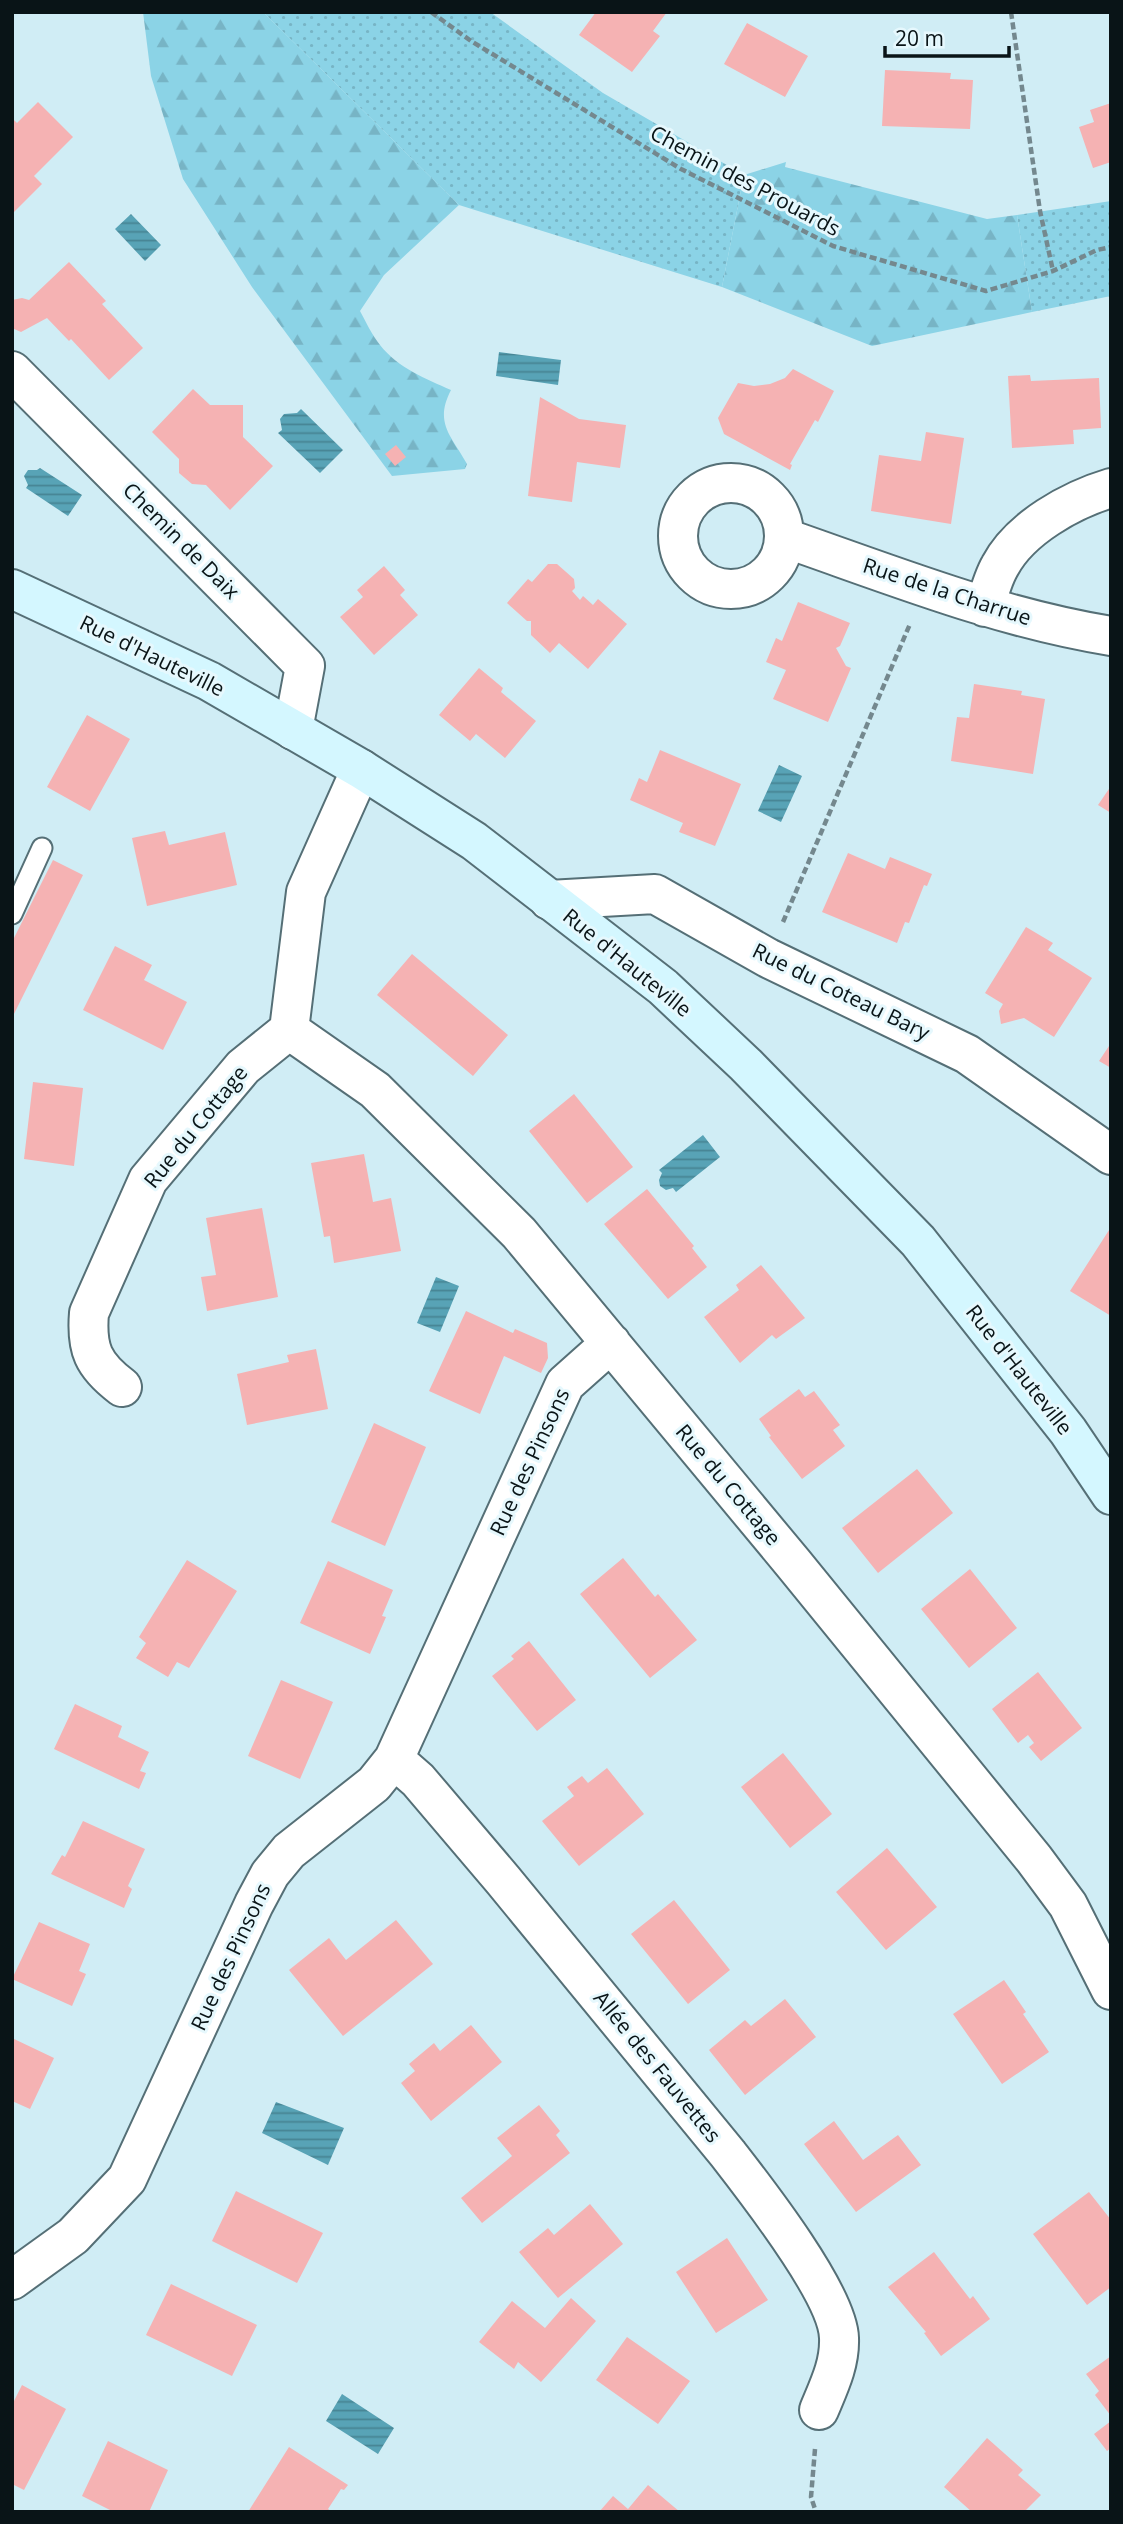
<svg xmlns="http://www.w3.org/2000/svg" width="1123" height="2524" font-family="'Open Sans',sans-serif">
<defs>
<pattern id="grass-dots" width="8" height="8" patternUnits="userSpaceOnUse" patternTransform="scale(1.75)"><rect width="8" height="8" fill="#8bd3e6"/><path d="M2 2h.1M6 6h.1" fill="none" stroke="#77b4c5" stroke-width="1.8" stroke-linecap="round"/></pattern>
<pattern id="forest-firs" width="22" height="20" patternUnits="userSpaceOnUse" patternTransform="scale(1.75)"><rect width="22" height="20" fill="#8bd3e6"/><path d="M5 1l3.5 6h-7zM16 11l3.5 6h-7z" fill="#77b4c5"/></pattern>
<pattern id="water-rules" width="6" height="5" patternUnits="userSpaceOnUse" patternTransform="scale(1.75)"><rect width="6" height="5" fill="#58a3b6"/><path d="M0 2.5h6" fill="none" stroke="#478493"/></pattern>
</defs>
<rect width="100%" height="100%" fill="#d0edf5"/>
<path fill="url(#grass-dots)" d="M 263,12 L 490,12 L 603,93 L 744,175 L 722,287 L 459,205 Z
M 1111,201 L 1111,296 L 1032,312 L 1017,215 Z"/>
<path fill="url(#forest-firs)" d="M 143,12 L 263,12 L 459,205 L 384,275 L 360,311 C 366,322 372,335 380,345 C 398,368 426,379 451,390 C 434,423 451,435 467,464 L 465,469 L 392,476 L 252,287 L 183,179 L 151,76 Z
M 786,162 L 785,167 L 987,219 L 1017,215 L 1032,312 L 872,346 L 722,287 L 744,175 Z"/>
<path fill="url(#water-rules)" d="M 131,214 L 161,245 L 145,261 L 115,229 Z
M 499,352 L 561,360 L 558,385 L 496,376 Z
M 301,409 L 343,450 L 320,473 L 278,433 L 282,430 L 280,419 L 284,414 L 297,413 Z
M 40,468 L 82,495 L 68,516 L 26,488 L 28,485 L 24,476 L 28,470 L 37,470 Z
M 779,765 L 802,776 L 781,822 L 758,811 Z
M 703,1135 L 720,1157 L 676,1192 L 673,1188 L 666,1190 L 660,1186 L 659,1180 L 662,1173 L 659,1170 Z
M 436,1277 L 459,1286 L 440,1332 L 417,1323 Z
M 276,2102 L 344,2128 L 328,2165 L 262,2133 Z
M 342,2394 L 394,2428 L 378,2454 L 326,2421 Z"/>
<path fill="#f5b2b3" d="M 596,12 L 667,12 L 653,31 L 660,36 L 632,72 L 579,35 Z
M 747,23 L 808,56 L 785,97 L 724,64 Z
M 885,70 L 951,73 L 950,79 L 973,80 L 970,129 L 882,126 Z
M 38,102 L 73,137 L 34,176 L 42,184 L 12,214 L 12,118 L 17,123 Z
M 1111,103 L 1111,162 L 1093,168 L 1079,127 L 1094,122 L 1090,110 Z
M 69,262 L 106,301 L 102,304 L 143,348 L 109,380 L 71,339 L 69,341 L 47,318 L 21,332 L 12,328 L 12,300 L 22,298 L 29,300 Z
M 793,369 L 834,391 L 818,422 L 815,420 L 790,464 L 792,465 L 790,470 L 724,434 L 718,418 L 738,383 L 754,386 L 770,384 L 785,378 Z
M 1030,375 L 1031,381 L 1099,378 L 1101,428 L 1073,430 L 1074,444 L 1012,448 L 1008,376 Z
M 193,389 L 210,405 L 243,405 L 243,437 L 273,466 L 230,510 L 206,485 L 192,484 L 179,473 L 179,459 L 152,432 Z
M 540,397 L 579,419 L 626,425 L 620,468 L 577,462 L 572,502 L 528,496 Z
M 926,432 L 964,438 L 951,524 L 871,511 L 879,455 L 921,461 Z
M 396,445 L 406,457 L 395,466 L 385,454 Z
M 548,564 L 557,564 L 574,579 L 575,588 L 572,591 L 580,600 L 583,596 L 593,605 L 598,599 L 627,624 L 588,669 L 559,643 L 550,653 L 531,635 L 531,621 L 527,621 L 507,603 L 528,579 L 532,582 Z
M 384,566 L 405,590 L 400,595 L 418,615 L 374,655 L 340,617 L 363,597 L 357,590 Z
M 798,602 L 850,623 L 840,646 L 836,648 L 846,666 L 851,668 L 828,722 L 773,699 L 786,670 L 766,662 L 776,638 L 782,641 Z
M 479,668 L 503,688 L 501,692 L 536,721 L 505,758 L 476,734 L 470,741 L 439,715 Z
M 974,684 L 1022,691 L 1021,695 L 1045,699 L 1033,774 L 951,761 L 957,717 L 969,718 Z
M 87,715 L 130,739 L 90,811 L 47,787 Z
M 660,750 L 741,784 L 715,846 L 679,832 L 683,823 L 630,800 L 639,778 L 647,782 Z
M 1111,786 L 1111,813 L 1098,805 Z
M 165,831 L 169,845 L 225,832 L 237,885 L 147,906 L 132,838 Z
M 848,853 L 885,869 L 890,857 L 932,874 L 927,886 L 924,885 L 909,923 L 905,922 L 897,943 L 822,912 Z
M 53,860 L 83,875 L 12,1018 L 12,942 Z
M 1026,927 L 1053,943 L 1048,950 L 1092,978 L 1054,1037 L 1024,1018 L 1001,1024 L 999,1011 L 1003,1004 L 985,993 Z
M 115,946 L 152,965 L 144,980 L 187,1002 L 163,1050 L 83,1010 Z
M 412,954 L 508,1035 L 473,1076 L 377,995 Z
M 1111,1043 L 1111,1068 L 1099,1061 Z
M 33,1082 L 83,1088 L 74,1166 L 24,1159 Z
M 574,1094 L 633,1167 L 587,1203 L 529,1131 Z
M 364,1154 L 373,1202 L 391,1198 L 401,1251 L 334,1263 L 330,1236 L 324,1237 L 311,1163 Z
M 647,1189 L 694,1246 L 692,1248 L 707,1267 L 668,1299 L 604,1224 Z
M 262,1208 L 278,1297 L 207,1311 L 201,1277 L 216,1275 L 206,1218 Z
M 1111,1227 L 1111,1316 L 1070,1291 Z
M 761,1265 L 805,1318 L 776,1339 L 772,1335 L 740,1363 L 704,1317 L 739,1290 L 736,1285 Z
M 466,1311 L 513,1333 L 515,1329 L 547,1343 L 548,1358 L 541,1373 L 504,1356 L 480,1414 L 429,1391 Z
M 316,1349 L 328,1409 L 247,1425 L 237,1374 L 289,1362 L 287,1355 Z
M 799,1389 L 805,1397 L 814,1391 L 840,1425 L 833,1430 L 845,1446 L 802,1479 L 769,1437 L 771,1436 L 759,1419 Z
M 374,1423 L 426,1447 L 385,1546 L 331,1522 Z
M 917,1469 L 953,1513 L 878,1573 L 842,1528 Z
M 623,1558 L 655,1597 L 658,1594 L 697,1640 L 650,1678 L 580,1594 Z
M 187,1560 L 237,1591 L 189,1668 L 177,1662 L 168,1677 L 136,1658 L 146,1643 L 139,1637 Z
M 328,1561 L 393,1590 L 382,1616 L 386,1617 L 370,1654 L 300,1623 Z
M 970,1569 L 1017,1628 L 969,1668 L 921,1609 Z
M 529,1641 L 576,1700 L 537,1731 L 492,1676 L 514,1659 L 511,1656 Z
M 1038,1672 L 1082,1728 L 1041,1761 L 1029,1747 L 1034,1743 L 1028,1735 L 1018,1743 L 992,1709 Z
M 281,1680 L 333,1702 L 300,1779 L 248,1756 Z
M 75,1704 L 122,1726 L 118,1737 L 149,1752 L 140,1771 L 146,1773 L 139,1789 L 54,1749 Z
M 783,1753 L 832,1814 L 790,1848 L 741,1787 Z
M 607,1768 L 644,1814 L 579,1866 L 542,1821 L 574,1796 L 567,1787 L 582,1776 L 588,1783 Z
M 83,1821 L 145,1849 L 128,1886 L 132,1889 L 124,1908 L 51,1874 L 62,1855 L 65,1857 Z
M 887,1848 L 937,1907 L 886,1950 L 836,1892 Z
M 674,1900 L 730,1970 L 688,2004 L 631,1934 Z
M 396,1920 L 433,1964 L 343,2036 L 289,1970 L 329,1938 L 346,1960 Z
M 39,1922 L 90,1944 L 79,1971 L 86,1974 L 72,2006 L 12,1979 Z
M 1004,1980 L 1026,2012 L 1023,2014 L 1049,2052 L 1002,2084 L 953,2014 Z
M 785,1999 L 816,2037 L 745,2095 L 709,2050 L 745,2020 L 751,2026 Z
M 471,2025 L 502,2062 L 431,2121 L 401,2083 L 415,2071 L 409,2064 L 434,2043 L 440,2051 Z
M 12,2038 L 54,2058 L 30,2109 L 12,2101 Z
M 539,2105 L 560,2131 L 556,2135 L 570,2153 L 482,2223 L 461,2198 L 512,2156 L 497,2138 Z
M 834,2121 L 863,2160 L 898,2135 L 921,2165 L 856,2212 L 804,2144 Z
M 236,2191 L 323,2233 L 297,2283 L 212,2241 Z
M 1089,2192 L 1111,2220 L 1111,2287 L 1087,2305 L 1033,2234 Z
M 590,2204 L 623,2244 L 558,2298 L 519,2252 L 548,2228 L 554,2235 Z
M 727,2238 L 768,2300 L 716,2333 L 676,2272 Z
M 934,2252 L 970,2299 L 973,2296 L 990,2319 L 941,2356 L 924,2333 L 926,2332 L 888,2287 Z
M 171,2284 L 257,2325 L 232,2376 L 146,2335 Z
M 571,2298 L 596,2321 L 541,2382 L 518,2362 L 514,2369 L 479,2342 L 512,2301 L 545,2328 Z
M 627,2337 L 690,2381 L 658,2424 L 596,2380 Z
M 1111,2356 L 1111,2416 L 1095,2395 L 1099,2391 L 1086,2374 Z
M 22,2385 L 66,2409 L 24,2490 L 12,2484 L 12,2405 Z
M 1111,2421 L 1111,2448 L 1107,2451 L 1094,2434 Z
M 987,2438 L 1023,2470 L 1018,2475 L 1041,2495 L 1024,2512 L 972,2512 L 944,2487 Z
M 108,2441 L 168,2470 L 149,2512 L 114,2512 L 82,2496 Z
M 289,2447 L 348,2485 L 344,2490 L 341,2489 L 328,2509 L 332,2512 L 248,2512 Z
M 648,2485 L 680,2512 L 599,2512 L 613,2496 L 628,2509 Z"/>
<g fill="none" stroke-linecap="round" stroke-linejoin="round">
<g stroke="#556f76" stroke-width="23">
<path id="lane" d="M 12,914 L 42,848"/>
</g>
<g stroke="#556f76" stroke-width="42">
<path id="street" d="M 12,371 L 305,666 L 293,730
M678 536a53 53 0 1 1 106 0a53 53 0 1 1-106 0Z
M 785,538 C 892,575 999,618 1111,636
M 985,607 C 989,593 993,578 1000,566 C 1020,528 1071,500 1111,488
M 361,769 L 306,892 L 289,1030 L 375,1090 L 519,1233 L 793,1563 L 1034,1859 L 1068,1905 L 1111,1990
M 549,900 L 655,894 L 768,958 L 967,1054 L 1111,1155
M 122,1387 C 93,1365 86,1349 89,1313 L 148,1180 L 243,1067 L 289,1030
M 394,1759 L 418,1780 L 503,1880 L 728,2154 C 756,2190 838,2295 839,2338 C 840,2364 829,2386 819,2410
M 12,2280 L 73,2236 L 127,2179 L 254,1904 L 270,1874 L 289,1851 L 374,1784 L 394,1759 L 565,1384 L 611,1343"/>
</g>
<g stroke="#556f76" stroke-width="42">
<path id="secondary" d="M 12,589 L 209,681 L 361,769 L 474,841 L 663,987 L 746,1065 L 918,1241 L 1068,1431 L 1111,1495"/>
</g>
<path stroke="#74888e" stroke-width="4.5" stroke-dasharray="7 3.5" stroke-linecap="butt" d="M 431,12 L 471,41 L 681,169 L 833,246 L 986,291 L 1053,271 L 1097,250 L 1111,247
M 1011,12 L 1040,211 L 1053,271
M 783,922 L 910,624
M 815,2449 L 811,2497 L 816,2512"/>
<use href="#lane" stroke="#fff" stroke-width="19"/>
<use href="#street" stroke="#fff" stroke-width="38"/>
<use href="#secondary" stroke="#d4f7ff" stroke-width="38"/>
</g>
<g text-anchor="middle" stroke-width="6" stroke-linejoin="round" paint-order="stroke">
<g font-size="21" fill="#091417" stroke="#e6f8fd">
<text transform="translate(745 181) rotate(28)" y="7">Chemin des Prouards</text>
<text transform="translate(181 541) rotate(45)" y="7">Chemin de Daix</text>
<text transform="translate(947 592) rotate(18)" y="7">Rue de la Charrue</text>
<text transform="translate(152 656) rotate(26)" y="7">Rue d'Hauteville</text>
<text transform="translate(627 963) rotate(39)" y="7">Rue d'Hauteville</text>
<text transform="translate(841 992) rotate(26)" y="7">Rue du Coteau Bary</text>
<text transform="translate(196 1127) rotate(-51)" y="7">Rue du Cottage</text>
<text transform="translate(1019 1370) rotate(52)" y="7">Rue d'Hauteville</text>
<text transform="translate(530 1462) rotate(-65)" y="7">Rue des Pinsons</text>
<text transform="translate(728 1485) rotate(50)" y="7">Rue du Cottage</text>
<text transform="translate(231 1957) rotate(-65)" y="7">Rue des Pinsons</text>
<text transform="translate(657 2067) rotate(51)" y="7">Allée des Fauvettes</text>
</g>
</g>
<rect width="1123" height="2524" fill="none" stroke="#091417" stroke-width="28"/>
<path d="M885 46v10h124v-10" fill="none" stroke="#091417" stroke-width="3.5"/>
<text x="895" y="46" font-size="21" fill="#091417" stroke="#e6f8fd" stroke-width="5" paint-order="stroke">20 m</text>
</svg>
